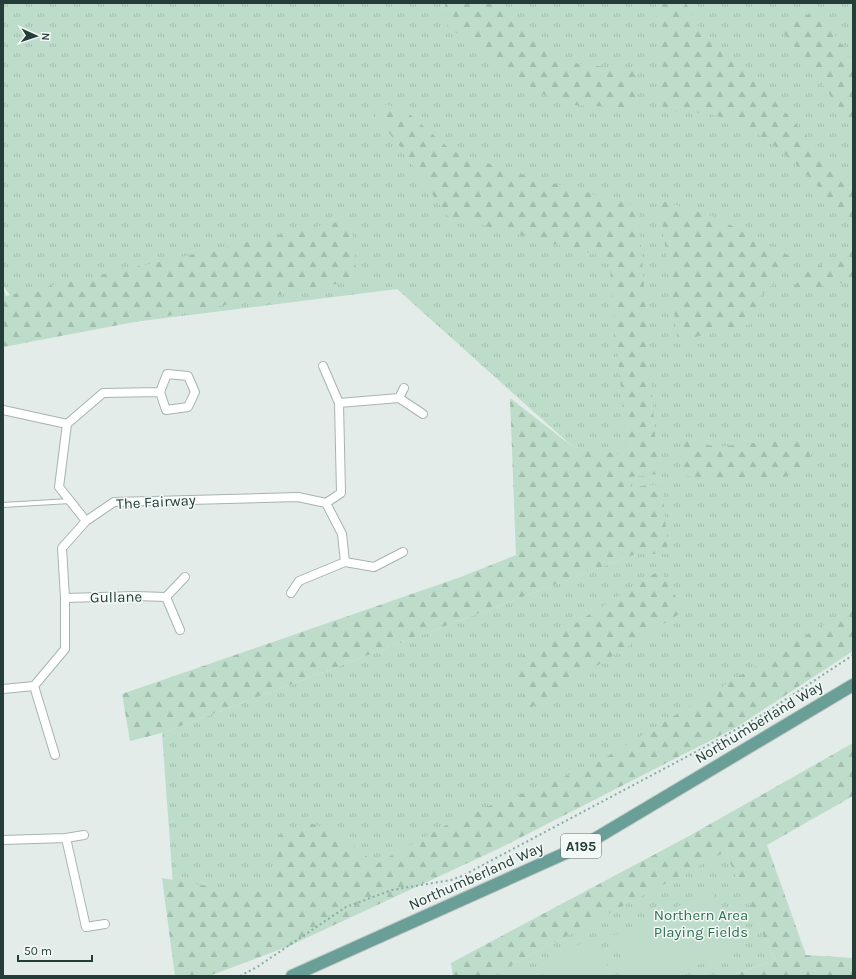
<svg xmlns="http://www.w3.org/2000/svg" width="856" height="979" font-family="Karla,sans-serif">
<defs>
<pattern id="grass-tufts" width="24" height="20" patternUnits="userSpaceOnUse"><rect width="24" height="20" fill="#bddcc9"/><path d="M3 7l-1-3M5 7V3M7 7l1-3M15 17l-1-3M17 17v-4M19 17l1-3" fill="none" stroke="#a2bead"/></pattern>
<pattern id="forest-firs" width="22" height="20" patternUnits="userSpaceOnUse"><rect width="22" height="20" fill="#bddcc9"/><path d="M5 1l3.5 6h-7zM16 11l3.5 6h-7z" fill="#a2bead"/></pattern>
</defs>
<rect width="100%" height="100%" fill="#e3ece9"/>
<path fill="url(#grass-tufts)" d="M 3,3 L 853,3 L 853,607 L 562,792 L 177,940 L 162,733 L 636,554 L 627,456 L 573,447 L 397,289 L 37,334 L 3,285 Z
M 725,851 L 775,960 L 729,976 L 491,976 Z"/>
<path fill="url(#forest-firs)" d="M 445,3 L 501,3 L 501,9 L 567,62 L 636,71 L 637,108 L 572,105 L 540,93 L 447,26 Z
M 656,3 L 686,3 L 696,23 L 775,101 L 843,177 L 853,192 L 853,225 C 800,167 752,102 663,113 Z
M 820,13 L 853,62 L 853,126 L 783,31 L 794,17 Z
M 384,104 L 406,111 L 452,151 L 519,174 L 638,206 L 658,474 L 629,477 L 630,487 L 662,484 L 668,554 L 636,554 L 162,733 L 130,741 L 122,694 L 458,578 L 516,555 L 510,398 L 573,447 L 627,455 L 609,258 L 447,216 L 405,153 L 375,115 Z
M 659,200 L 715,217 L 796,260 L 762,295 L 751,324 L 678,341 Z
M 351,219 L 357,280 L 3,347 L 3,288 L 6,296 Z
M 853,250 L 853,281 L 790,292 L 805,273 Z
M 683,439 L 717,447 L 770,441 L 808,442 L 811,463 L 778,480 L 679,476 Z
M 660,570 L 684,611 L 528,709 L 514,662 Z
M 853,607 L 853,651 L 737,727 L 498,849 L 289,946 L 209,976 L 175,976 L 162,878 L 230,890 L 275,887 L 278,836 L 307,822 L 338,833 L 376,864 L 468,813 L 515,797 L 595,764 Z
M 853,743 L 853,796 L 767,845 L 806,955 L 853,958 L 853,976 L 729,976 L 775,960 L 725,852 L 491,976 L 453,976 L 451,963 L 691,835 Z"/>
<path fill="#bddcc9" d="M 712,891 L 737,948 L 674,976 L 630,976 L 612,936 Z
M 596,937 L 612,976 L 545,976 L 539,962 Z
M 529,965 L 534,976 L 504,976 Z"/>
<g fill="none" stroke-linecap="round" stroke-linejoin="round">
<g stroke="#a6b4b0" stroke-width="6">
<path id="lane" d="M 3,505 L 70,501"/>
</g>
<g stroke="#a6b4b0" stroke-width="10">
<path id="street" d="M 323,366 L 339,403 L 341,493 L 326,503
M 399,398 L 404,388
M 339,403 L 399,398 L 423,414
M 3,410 L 67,424
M 86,521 L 59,487 L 67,424 L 103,393 L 160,392 L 166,410 L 188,407 L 195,392 L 188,376 L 167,374 L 160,392
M 345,562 L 374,567 L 403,552
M 291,593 L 299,581 L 345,562 L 342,534 L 326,503
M 166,597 L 185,577
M 65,598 L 135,596 L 166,597 L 180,630
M 34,686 L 55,755
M 3,689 L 34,686 L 65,649 L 65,598 L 62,548 L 86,521 L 114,502 L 298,497 L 326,503
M 84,835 L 66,838 L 86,927 L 105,924
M 3,840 L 66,838"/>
</g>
<g stroke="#c2c9c7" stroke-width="14">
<path id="primary" d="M 292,976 L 588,843 L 853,685"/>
</g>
<path stroke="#85aea6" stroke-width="2" stroke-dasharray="2 3" stroke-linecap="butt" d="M 240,976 L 257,967 L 346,907 L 392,890 L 451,880 L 462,876 L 705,747 L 765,713 L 853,655"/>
<use href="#lane" stroke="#fff" stroke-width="4"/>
<use href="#street" stroke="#fff" stroke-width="8"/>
<use href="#primary" stroke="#6a9f97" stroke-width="12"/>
</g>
<g text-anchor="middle" stroke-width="3" stroke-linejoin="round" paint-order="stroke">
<rect fill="#f3f9f7" stroke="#627571" stroke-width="1" x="561" y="834" width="40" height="24" rx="3"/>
<g font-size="14" font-weight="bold" fill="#243d38">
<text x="581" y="851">A195</text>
</g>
<g font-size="15" fill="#243d38" stroke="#f3f9f7">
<text transform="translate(156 502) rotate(-3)" y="5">The Fairway</text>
<text transform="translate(116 597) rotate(-1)" y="5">Gullane</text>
<text transform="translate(759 722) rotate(-31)" y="5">Northumberland Way</text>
<text transform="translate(476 876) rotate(-24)" y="5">Northumberland Way</text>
</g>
<g font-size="15" fill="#307150" stroke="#f3f9f7">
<text x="701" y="920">Northern Area<tspan x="701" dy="17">Playing Fields</tspan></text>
</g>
</g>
<rect width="856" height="979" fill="none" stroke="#243d38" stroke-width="8"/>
<g transform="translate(36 36) rotate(93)" stroke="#f3f9f7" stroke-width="3" paint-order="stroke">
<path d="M0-3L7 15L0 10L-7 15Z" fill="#243d38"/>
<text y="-6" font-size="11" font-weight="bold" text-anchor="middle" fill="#243d38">N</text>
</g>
<path d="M18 955v6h74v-6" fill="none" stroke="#243d38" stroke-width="2"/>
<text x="24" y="955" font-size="12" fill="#243d38" stroke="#f3f9f7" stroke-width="3" paint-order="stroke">50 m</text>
</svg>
